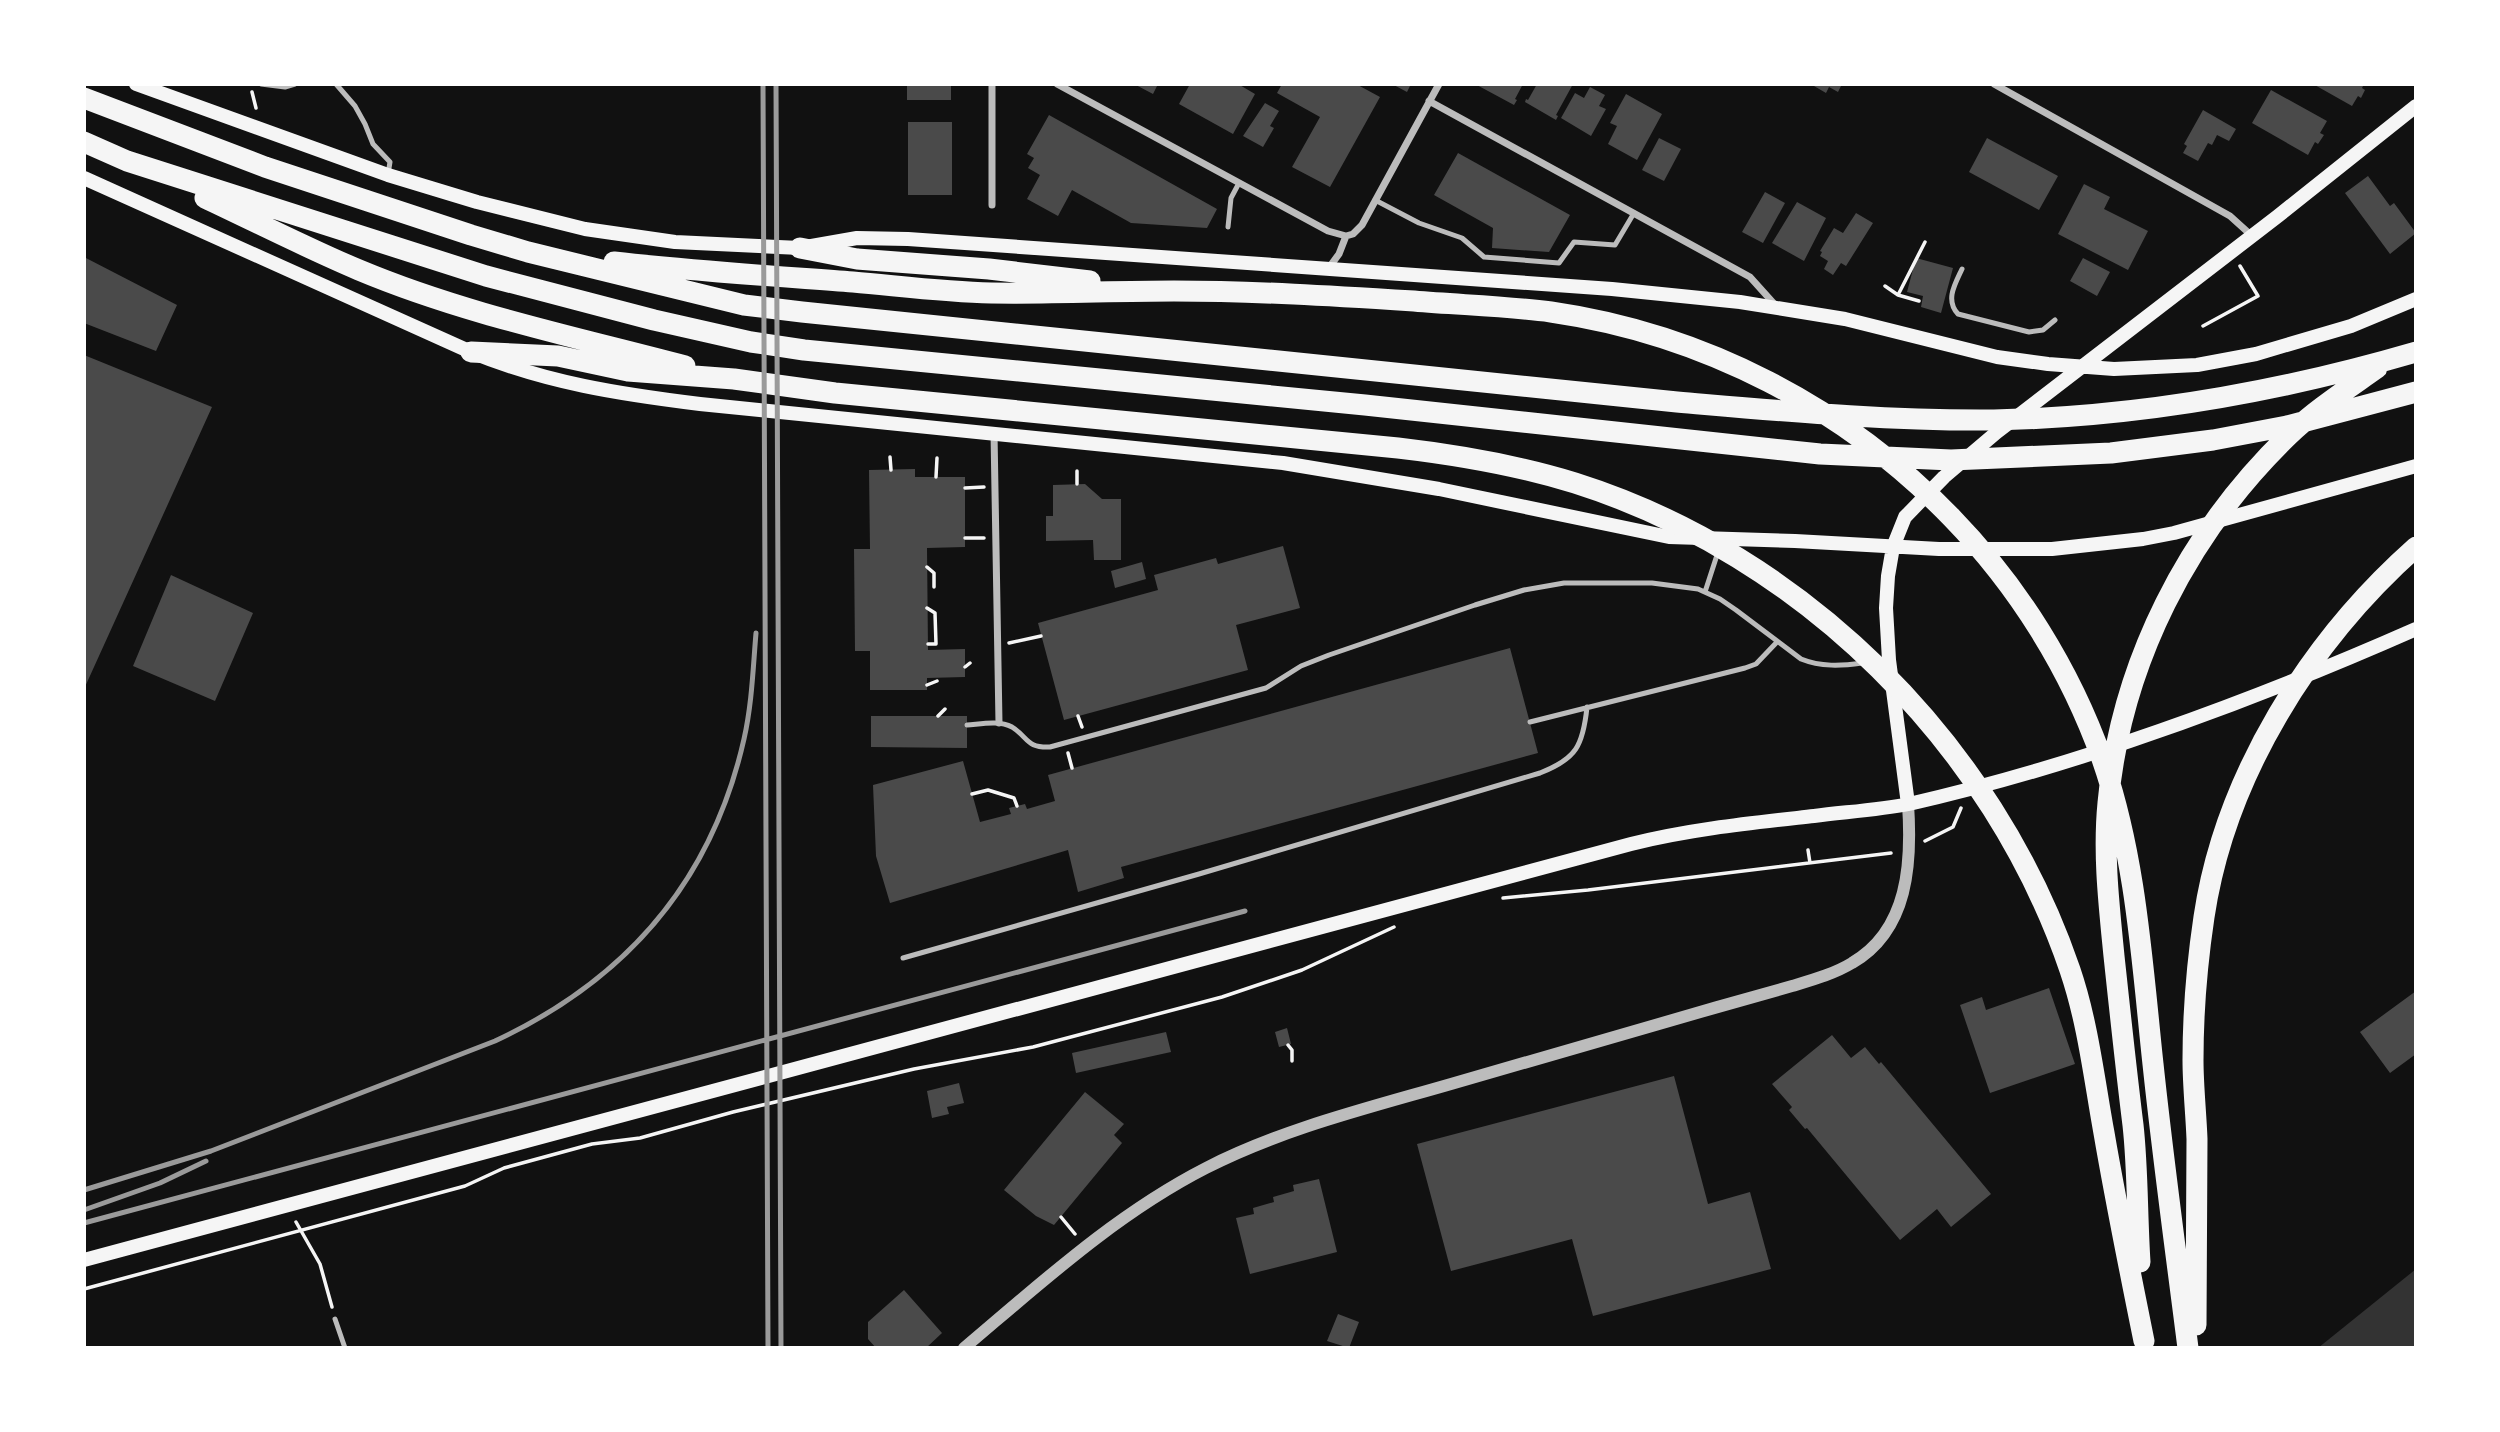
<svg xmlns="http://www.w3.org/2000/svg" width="2500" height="1432" font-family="'Asap Condensed',sans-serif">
<rect width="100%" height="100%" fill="#111"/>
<path fill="#333" d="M 2416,1269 L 2416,1348 L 2318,1348 Z"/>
<path fill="#4a4a4a" d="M 907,84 L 951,84 L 951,100 L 907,100 Z
M 1134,84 L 1158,84 L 1153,94 Z
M 1190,84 L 1238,84 L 1255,94 L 1233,134 L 1179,104 Z
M 1282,84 L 1356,84 L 1380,97 L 1330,187 L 1292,167 L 1320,117 L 1277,93 Z
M 1392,84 L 1411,84 L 1407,92 Z
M 1475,84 L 1523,84 L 1515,99 L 1517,100 L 1514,105 Z
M 1537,84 L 1573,84 L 1556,115 L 1558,116 L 1556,120 L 1525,102 L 1526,99 L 1528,100 Z
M 1815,84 L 1842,84 L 1838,92 L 1829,87 L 1826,93 L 1814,86 Z
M 2313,84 L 2364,84 L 2362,88 L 2365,90 L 2361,98 L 2358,96 L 2352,106 Z
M 1590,87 L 1605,95 L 1599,106 L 1606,109 L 1591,136 L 1561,118 L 1575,93 L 1584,98 Z
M 2271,90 L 2327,121 L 2320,133 L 2324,135 L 2318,144 L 2315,142 L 2308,155 L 2252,123 Z
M 1626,94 L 1662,114 L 1637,160 L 1608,144 L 1617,126 L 1610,123 Z
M 1265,103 L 1279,111 L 1270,126 L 1274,128 L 1263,147 L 1243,136 Z
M 2203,110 L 2236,129 L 2229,141 L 2217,135 L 2212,145 L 2208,143 L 2198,161 L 2183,153 L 2187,146 L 2184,144 Z
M 1049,115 L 1217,209 L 1207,228 L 1131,223 L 1072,190 L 1058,216 L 1027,199 L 1040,175 L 1028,168 L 1034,158 L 1027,154 Z
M 908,122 L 952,122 L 952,195 L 908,195 Z
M 1659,138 L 1681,149 L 1664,181 L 1642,170 Z
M 1987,138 L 2058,176 L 2039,210 L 1969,172 Z
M 1458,153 L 1570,215 L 1549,252 L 1492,248 L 1493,228 L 1434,195 Z
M 2368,176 L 2390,206 L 2394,203 L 2416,233 L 2390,254 L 2345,193 Z
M 2084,184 L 2110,197 L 2104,209 L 2148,231 L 2128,270 L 2058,234 Z
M 1765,192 L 1785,203 L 1763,243 L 1742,232 Z
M 1797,202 L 1826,218 L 1804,261 L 1772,243 Z
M 1856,213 L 1873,223 L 1846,266 L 1841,263 L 1833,275 L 1824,269 L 1828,261 L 1820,256 L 1822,252 L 1820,251 L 1834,228 L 1843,233 Z
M 84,257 L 177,305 L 156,351 L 84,323 Z
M 1916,258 L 1953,268 L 1941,313 L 1921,307 L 1923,296 L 1907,292 Z
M 2083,258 L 2110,272 L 2097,296 L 2070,281 Z
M 84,355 L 212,407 L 84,689 Z
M 915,469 L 915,477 L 965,477 L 965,547 L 927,548 L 928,650 L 965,649 L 965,677 L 927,678 L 927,690 L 870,690 L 870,651 L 855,651 L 854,549 L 870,549 L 869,470 Z
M 1085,484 L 1102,499 L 1121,499 L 1121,560 L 1094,560 L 1093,540 L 1046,541 L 1046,516 L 1053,516 L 1053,485 Z
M 1283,546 L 1300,608 L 1236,625 L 1248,670 L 1064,720 L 1038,623 L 1158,590 L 1154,575 L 1216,558 L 1218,564 Z
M 1142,562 L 1146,579 L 1115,588 L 1111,571 Z
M 171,575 L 253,613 L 215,701 L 133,666 Z
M 1510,648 L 1538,753 L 1121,867 L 1124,878 L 1078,892 L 1068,850 L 890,903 L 876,856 L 873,785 L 963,761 L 980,822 L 1011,814 L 1009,808 L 1025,804 L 1027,809 L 1055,801 L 1048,775 Z
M 871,716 L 967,716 L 967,748 L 871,747 Z
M 2049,988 L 2075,1064 L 1990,1093 L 1960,1005 L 1982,997 L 1986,1010 Z
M 2416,991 L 2416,1054 L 2390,1073 L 2360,1032 Z
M 1287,1028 L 1291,1044 L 1279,1047 L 1275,1032 Z
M 1166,1032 L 1171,1052 L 1076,1073 L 1072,1053 Z
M 1832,1035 L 1851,1058 L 1865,1047 L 1879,1064 L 1881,1062 L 1991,1194 L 1951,1227 L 1937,1209 L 1900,1240 L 1807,1128 L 1805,1129 L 1789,1110 L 1792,1107 L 1772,1084 Z
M 1674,1076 L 1708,1204 L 1750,1192 L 1771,1269 L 1593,1316 L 1572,1239 L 1451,1271 L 1417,1144 Z
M 959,1083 L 964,1103 L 947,1107 L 949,1114 L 932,1118 L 927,1091 Z
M 1085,1092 L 1124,1124 L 1114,1135 L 1122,1143 L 1054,1225 L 1036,1216 L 1004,1190 Z
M 1319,1179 L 1337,1252 L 1250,1274 L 1236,1218 L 1254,1214 L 1253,1208 L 1274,1202 L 1273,1197 L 1294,1191 L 1293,1185 Z
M 904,1290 L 942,1333 L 926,1348 L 876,1348 L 868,1339 L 868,1322 Z
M 1338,1314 L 1359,1322 L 1349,1348 L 1327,1341 Z"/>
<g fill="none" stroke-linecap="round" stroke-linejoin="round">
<path stroke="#f5f5f5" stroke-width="3.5" d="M 252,92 L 256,108
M 1885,286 L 1898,295
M 1919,301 L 1898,295 L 1925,242
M 2203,326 L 2258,296 L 2240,266
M 890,457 L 891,470
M 1077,471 L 1077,484
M 936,477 L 937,458
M 965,488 L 984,487
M 965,538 L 984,538
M 927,567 L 934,573 L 934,587
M 927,608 L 935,613 L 936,644 L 928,644
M 1009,643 L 1041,636
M 965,667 L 970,663
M 927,685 L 937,681
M 938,716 L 945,709
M 1078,716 L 1082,727
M 1068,753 L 1072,768
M 972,794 L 988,790 L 1014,798 L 1017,806
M 1925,841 L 1953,827 L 1961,808
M 1808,850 L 1810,863
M 1503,898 L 1588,890 L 1891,853
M 1288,1045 L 1292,1050 L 1292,1061
M 1061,1217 L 1075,1234
M 296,1222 L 320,1264 L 332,1307
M 84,1289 L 465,1186 L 504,1168 L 592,1144 L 640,1138 L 733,1112 L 914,1069 L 1033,1047 L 1222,997 L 1302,970 L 1394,927"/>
<path stroke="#bcbcbc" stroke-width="5" d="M 261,84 L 285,87 L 295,84
M 336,84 L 355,106 L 365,124 L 373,144 L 390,162 L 388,174
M 1375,200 L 1419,223 L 1462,238 L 1484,257 L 1559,263 L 1574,242 L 1615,245 L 1634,213
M 1228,227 L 1231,198 L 1239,183
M 1962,269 C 1955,284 1945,300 1958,314 L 2029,332 L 2043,330 L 2055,320
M 1705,592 L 1718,552
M 1530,722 L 1745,668 L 1756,664 L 1777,642
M 967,725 C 981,724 999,720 1012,727 C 1029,738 1026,748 1050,747 L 1266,688 L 1301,666 L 1329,655 L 1475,605 L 1524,590 L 1564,583 L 1652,583 L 1698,589 L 1720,599 L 1736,610 L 1801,659 C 1821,667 1841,666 1862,663
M 903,958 L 1199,874 L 1540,773 C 1576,759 1583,746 1587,707
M 335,1319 L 345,1348"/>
<path stroke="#bcbcbc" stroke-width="7" d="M 1057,84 L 1328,231 L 1346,236
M 1994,84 L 2230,216 L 2251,235
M 1429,101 L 1750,277 L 1777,307
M 992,205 L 992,84
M 1346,236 L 1353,234 L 1362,225 L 1439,84
M 1328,269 L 1339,254 L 1346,236
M 994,433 L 999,723"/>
<path stroke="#bcbcbc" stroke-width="12" d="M 964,1348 C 1041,1283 1116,1214 1206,1168 C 1282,1129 1368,1108 1451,1084 C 1564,1051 1678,1018 1792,986 C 1812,980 1834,974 1852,963 C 1909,930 1912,862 1908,804"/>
<path stroke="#f5f5f5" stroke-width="14" d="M 136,84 L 388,175 L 477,202 L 585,229 L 675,242 L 800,248 L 857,238 L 908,239 L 1612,289 L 1740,302 L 1845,319 L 1997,357 L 2048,364 L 2114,369 L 2197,365 L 2256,354 L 2351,326 L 2416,299
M 84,178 L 471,352 C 547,383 619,394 700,404 L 1283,463 L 1439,489 L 1669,537 L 1795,541 L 1939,549 L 2052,549 L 2143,539 L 2174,533 L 2416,466
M 1908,804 L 1889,660 L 1886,608 L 1888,576 L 1893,547 L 1905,517 L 1944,477 L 1997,432 L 2278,216 L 2416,106
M 84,1260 L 1631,844 C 1691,829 1752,823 1814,816 C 1845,812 1878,810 1909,804 C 2080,765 2255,700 2416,629"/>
<path stroke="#f5f5f5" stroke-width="21" d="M 84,98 L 265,167 L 471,235 L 528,252 L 744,305 L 802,312 L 1677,402 C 1783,411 1888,421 1994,420 C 2137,417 2279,392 2416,352
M 84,142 L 127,161 L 486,276 L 654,320 L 751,342 L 804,350 L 1365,405 L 1820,454 L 1951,460 L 2111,453 L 2213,440 L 2287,426 L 2416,392
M 205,198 C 256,222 307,248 359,270 C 464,314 576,337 685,366
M 800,248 L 857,259 L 989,269 L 1090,281
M 614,262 C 693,271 773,276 853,282 C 899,286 945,292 991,293 C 1052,294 1113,291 1174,291 C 1254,291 1334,296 1414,301 C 1460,305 1506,306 1551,312 C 1703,334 1845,407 1952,518 C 2018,586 2070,669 2102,759 C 2136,856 2142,962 2153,1064 C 2163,1159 2176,1253 2188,1348
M 471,352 L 558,356 L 628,371 L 734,379 L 835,393 L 1398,448 C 1458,455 1517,465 1575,483 C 1803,555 1993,744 2070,970 C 2088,1023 2094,1078 2104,1133 C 2116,1203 2130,1272 2144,1341
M 2140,1262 C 2137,1217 2138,1170 2133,1125 C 2126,1069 2120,1012 2114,956 C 2109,905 2103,854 2108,803 C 2121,663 2188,533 2288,436 C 2315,410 2346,390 2377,368
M 2196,1325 C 2196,1263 2197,1201 2197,1139 C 2196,1113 2193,1086 2193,1060 C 2193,1012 2197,964 2204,917 C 2225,776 2310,641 2416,547"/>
<path stroke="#9a9a9a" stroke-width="5" d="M 763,84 L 768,1348
M 776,84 L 781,1348
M 84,1190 L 211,1151 L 495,1041 C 626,980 712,881 744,739 C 752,704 753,668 756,633
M 84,1210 L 160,1183 L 206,1161
M 84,1223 L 1245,911"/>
</g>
<rect width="2500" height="1432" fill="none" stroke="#ffffff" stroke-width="172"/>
</svg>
